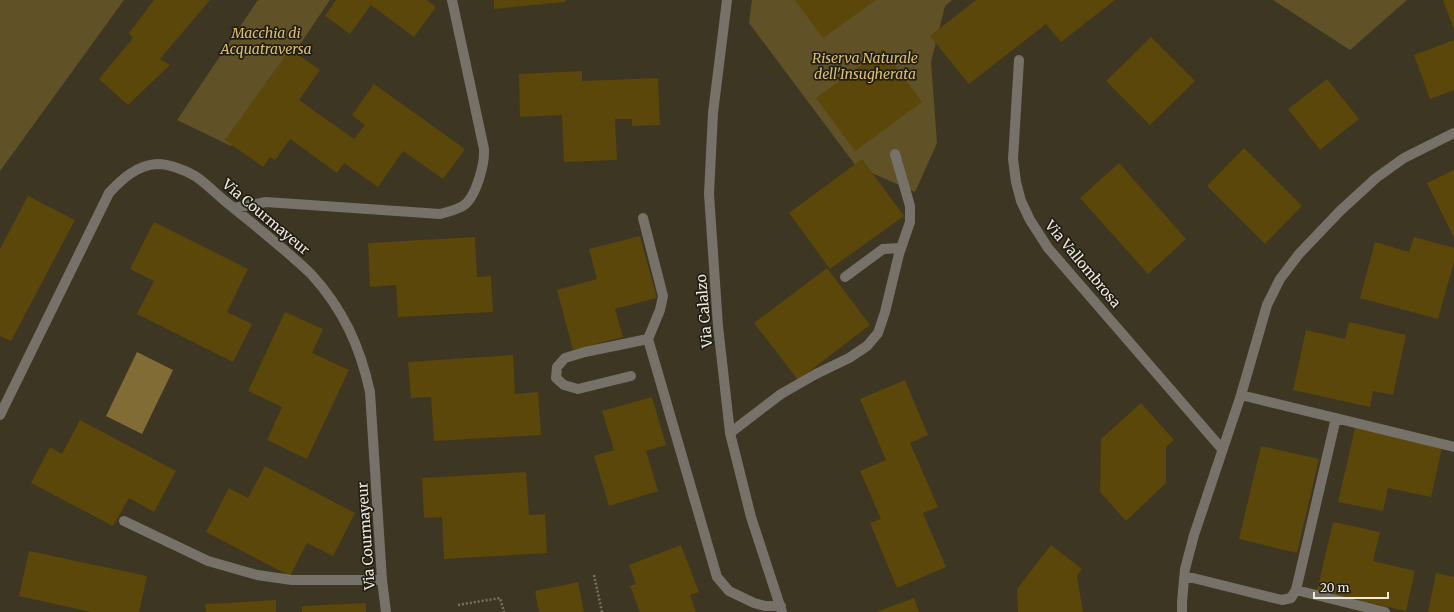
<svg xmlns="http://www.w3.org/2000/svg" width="1454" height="612" font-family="Merriweather,serif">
<rect width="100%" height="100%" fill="#3d3622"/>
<path fill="#615126" d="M 0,0 L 124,0 L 0,171 Z
M 258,0 L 330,0 L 231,146 L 177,120 Z
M 752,0 L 952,0 L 945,6 L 931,62 L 937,143 L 915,192 L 856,166 L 749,23 Z
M 1273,0 L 1407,0 L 1350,50 Z"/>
<path fill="#816c35" d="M 137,352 L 173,370 L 142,434 L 106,416 Z"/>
<path fill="#5a4709" d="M 154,0 L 210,0 L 160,59 L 170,65 L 128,105 L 99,79 L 133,38 L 129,33 Z
M 336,0 L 427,0 L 436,7 L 414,37 L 371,5 L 350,34 L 325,16 Z
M 494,0 L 565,0 L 565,2 L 494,9 Z
M 795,0 L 876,0 L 823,38 Z
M 976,0 L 1115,0 L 1061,42 L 1046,24 L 969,84 L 930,36 Z
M 1443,0 L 1454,0 L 1454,30 Z
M 1151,37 L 1195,81 L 1150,125 L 1106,81 Z
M 1454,40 L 1454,90 L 1430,99 L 1414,55 Z
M 290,49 L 320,70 L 299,100 L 354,139 L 365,125 L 352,115 L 374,84 L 465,149 L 443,179 L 403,151 L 378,187 L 344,163 L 337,173 L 290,139 L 275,160 L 270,157 L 263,167 L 225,140 Z
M 883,49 L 922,102 L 855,151 L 816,98 Z
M 582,71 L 582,81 L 658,78 L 660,125 L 632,126 L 632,119 L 615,119 L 617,160 L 564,162 L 562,115 L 520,117 L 519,74 Z
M 1327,79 L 1359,119 L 1320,150 L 1288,109 Z
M 1244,148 L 1302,206 L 1265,244 L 1207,186 Z
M 862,159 L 904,216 L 830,269 L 789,213 Z
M 1119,163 L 1186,239 L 1148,274 L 1080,198 Z
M 1454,170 L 1454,238 L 1427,183 Z
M 28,196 L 75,220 L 11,341 L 0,336 L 0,249 Z
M 154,222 L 248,269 L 227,312 L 252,324 L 233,362 L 137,314 L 154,281 L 130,269 Z
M 640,236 L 657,298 L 615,309 L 623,337 L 573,350 L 557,290 L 597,279 L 589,249 Z
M 475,237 L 477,277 L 491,276 L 493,312 L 398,317 L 396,285 L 370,287 L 368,243 Z
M 1414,237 L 1454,248 L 1454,262 L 1438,319 L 1360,298 L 1375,242 L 1409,252 Z
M 827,268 L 870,325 L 798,380 L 754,323 Z
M 285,312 L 323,329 L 312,353 L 349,370 L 307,459 L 267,440 L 282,407 L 248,391 Z
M 1349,322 L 1406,335 L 1393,395 L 1373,391 L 1370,407 L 1293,390 L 1306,330 L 1345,339 Z
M 513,355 L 515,394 L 538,392 L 541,435 L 434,441 L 431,397 L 411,398 L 408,362 Z
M 905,380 L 928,435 L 910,443 L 938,507 L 923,513 L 946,567 L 897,588 L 870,523 L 881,519 L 860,471 L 886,460 L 860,399 Z
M 652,397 L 666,445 L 646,451 L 658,491 L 609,506 L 594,456 L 614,450 L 602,411 Z
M 1141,403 L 1174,440 L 1166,447 L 1166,483 L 1126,521 L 1100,492 L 1101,439 Z
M 80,420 L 176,471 L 154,512 L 129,498 L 113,526 L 31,483 L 50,447 L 62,454 Z
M 1355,428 L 1442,448 L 1431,497 L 1388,488 L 1383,511 L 1338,502 Z
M 1261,446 L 1319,459 L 1297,553 L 1239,539 Z
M 265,466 L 355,513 L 333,556 L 307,543 L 290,576 L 206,532 L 229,488 L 248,498 Z
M 526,472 L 529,515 L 545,514 L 547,553 L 444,559 L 442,517 L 424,518 L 422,478 Z
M 1333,522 L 1380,532 L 1373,561 L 1415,571 L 1406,611 L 1317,591 Z
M 681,545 L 699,592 L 690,595 L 696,612 L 640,612 L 630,586 L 636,584 L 629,565 Z
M 1051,545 L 1082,569 L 1077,576 L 1083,612 L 1018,612 L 1017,589 Z
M 29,551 L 147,576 L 139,612 L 91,612 L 19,596 Z
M 1436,573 L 1454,577 L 1454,612 L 1428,612 Z
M 578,582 L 584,612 L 539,612 L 535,591 Z
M 914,598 L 919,612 L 876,612 Z
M 276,600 L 276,612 L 206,612 L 205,604 Z
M 366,603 L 366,612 L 302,612 L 302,606 Z"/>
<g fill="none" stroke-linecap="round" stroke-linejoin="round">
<path stroke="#787160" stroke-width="2.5" stroke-dasharray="2 2" stroke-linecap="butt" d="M 594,575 L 602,612
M 458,605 L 500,598 L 504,612"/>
<path stroke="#767269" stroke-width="10" d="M 727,0 L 713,113 L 709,194 L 718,326 L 730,433 L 751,517 L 782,612
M 1019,60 L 1013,159 L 1016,182 L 1021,201 L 1030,220 L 1048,248 L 1222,449
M 234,208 L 266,202 L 440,214 C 448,212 456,210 463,206 C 476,198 485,163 484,149 L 452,0
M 643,218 L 663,296 L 660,310 L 648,339 L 717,577 L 729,591 L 754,603 L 765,606 L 781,606
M 845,277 L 883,249 L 901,248
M 631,376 L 578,389 L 564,385 L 556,378 L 557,367 L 565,358 L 585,352 L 648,339
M 1241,395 L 1454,447
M 0,415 L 109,193 C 122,179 137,165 157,164 C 169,164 185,170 195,176 C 206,183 215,193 225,201 C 254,225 284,248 311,274 C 343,309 360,346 370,392 L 382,580 L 386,612
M 730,433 L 781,394 L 816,374 L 849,358 L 867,346 L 878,333 L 885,312 L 899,254 L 910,222 L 910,206 L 895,154
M 124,521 L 208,561 L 257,575 L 292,580 L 382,580
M 1185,576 L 1282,600 L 1291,598 L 1296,590 L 1385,612
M 1296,590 L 1336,418
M 1182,612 L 1182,602 L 1185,569 L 1194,535 L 1241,395 L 1267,305 L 1280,279 L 1299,254 L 1340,211 L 1376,178 L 1404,158 L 1454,133"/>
</g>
<g text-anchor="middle" stroke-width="3.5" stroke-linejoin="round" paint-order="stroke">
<g font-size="14" font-style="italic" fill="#debf6c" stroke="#211e15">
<text x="266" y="38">Macchia di<tspan x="266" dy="16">Acquatraversa</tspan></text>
<text x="865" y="63">Riserva Naturale<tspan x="865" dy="16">dell'Insugherata</tspan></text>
</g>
<g font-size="14" fill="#efeade" stroke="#211e15">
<text transform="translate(266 217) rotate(40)" y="5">Via Courmayeur</text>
<text transform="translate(1083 264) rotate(50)" y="5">Via Vallombrosa</text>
<text transform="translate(704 311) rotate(-95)" y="5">Via Calalzo</text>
<text transform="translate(366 536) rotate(-94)" y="5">Via Courmayeur</text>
</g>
</g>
<path d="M1314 592v6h74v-6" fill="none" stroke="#efeade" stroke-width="2"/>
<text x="1320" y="592" font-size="12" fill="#efeade" stroke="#211e15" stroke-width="3" paint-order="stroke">20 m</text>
</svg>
